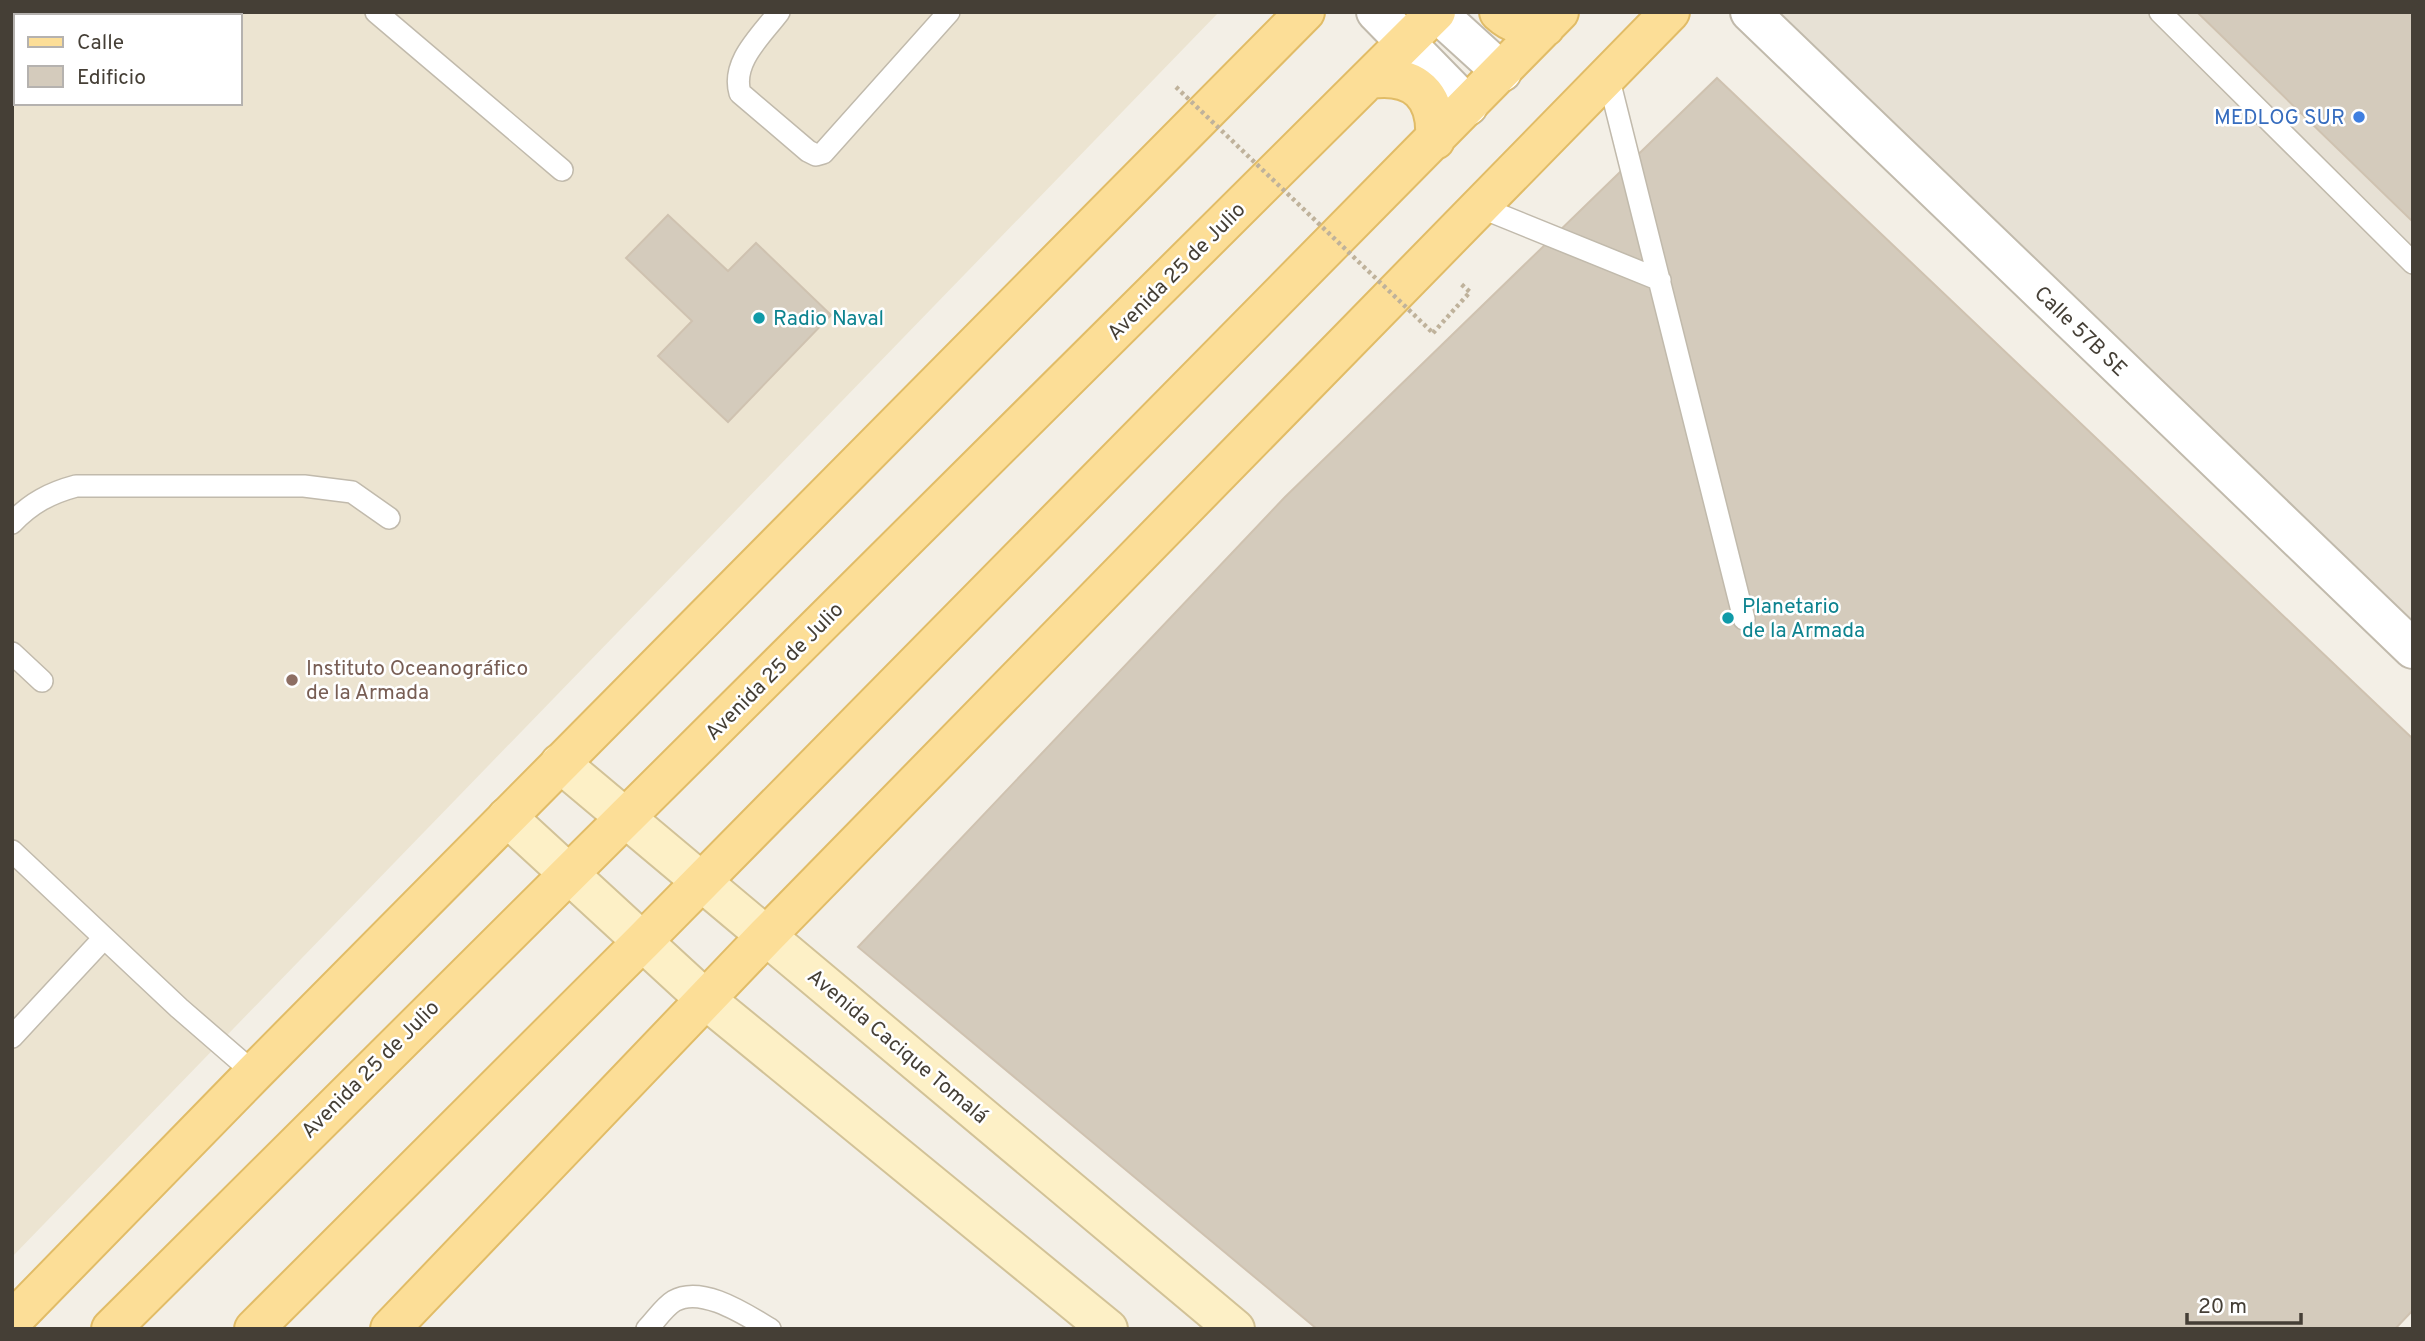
<svg xmlns="http://www.w3.org/2000/svg" width="2425" height="1341" font-family="Overpass,sans-serif">
<rect width="100%" height="100%" fill="#f3efe6"/>
<path fill="#e7e1d5" d="M 1775,12 L 2413,12 L 2413,642 Z"/>
<path fill="#ece4d1" fill-rule="evenodd" d="M 12,12 L 1219,12 L 12,1257 ZM 16,16 L 240,16 L 240,103 L 16,103 Z"/>
<path fill="#d4cbbc" stroke="#cfc2b0" stroke-width="2" d="M 2197,12 L 2413,12 L 2413,222 Z
M 1717,78 L 2413,739 L 2413,1310 L 2395,1329 L 1317,1329 L 858,947 L 1285,497 Z
M 668,215 L 728,271 L 756,243 L 831,315 L 728,422 L 658,356 L 692,321 L 626,258 Z"/>
<g fill="none" stroke-linecap="round" stroke-linejoin="round">
<g stroke="#c1baac" stroke-width="24">
<path id="service" d="M 376,12 L 562,170
M 779,12 C 761,36 731,62 740,93 L 808,151 L 816,155 L 823,153 L 949,12
M 2160,12 L 2413,263
M 1608,76 L 1744,619
M 1480,207 L 1660,280
M 12,523 C 31,503 50,493 76,486 L 304,486 L 352,492 L 389,518
M 12,653 L 42,681
M 12,851 L 179,1008 L 254,1073
M 12,1037 L 104,938
M 647,1329 C 655,1321 664,1307 674,1301 C 702,1285 746,1315 770,1329"/>
</g>
<g stroke="#c1baac" stroke-width="42">
<path id="minor" d="M 1376,12 L 1468,106
M 1436,12 L 1502,72
M 1750,12 L 2413,649"/>
</g>
<g stroke="#d2c297" stroke-width="42">
<path id="secondary" d="M 560,763 L 1235,1329
M 507,817 L 705,999 L 1108,1329"/>
</g>
<g stroke="#e1bc67" stroke-width="42">
<path id="primary" d="M 1499,12 C 1513,25 1526,27 1545,27
M 1370,79 C 1415,73 1438,95 1435,140
M 12,1321 L 254,1073 L 1305,12
M 111,1329 L 1436,12
M 254,1329 L 643,941 L 1559,12
M 390,1329 L 766,936 L 1670,12"/>
</g>
<path stroke="#bfb29b" stroke-width="4.5" stroke-dasharray="3.5 3.5" stroke-linecap="butt" d="M 1433,333 L 1470,292 L 1460,283"/>
<use href="#service" stroke="#fff" stroke-width="21"/>
<use href="#minor" stroke="#fff" stroke-width="38"/>
<use href="#secondary" stroke="#fdf0c6" stroke-width="38"/>
<use href="#primary" stroke="#fcde97" stroke-width="38"/>
<path stroke="#bfb29b" stroke-width="4.5" stroke-dasharray="3.5 3.5" stroke-linecap="butt" d="M 1176,87 L 1433,333"/>
</g>
<circle fill="#3f7fe0" stroke="#fff" stroke-width="2.5" cx="2359" cy="117" r="7"/>
<g fill="#0f9aa8" stroke="#fff" stroke-width="2.5">
<circle cx="759" cy="318" r="7"/>
<circle cx="1728" cy="618" r="7"/>
</g>
<circle fill="#8d6e63" stroke="#fff" stroke-width="2.5" cx="292" cy="680" r="7"/>
<g text-anchor="middle" stroke-width="5" stroke-linejoin="round" paint-order="stroke">
<g font-size="21" fill="#366cbe" stroke="#fff" text-anchor="end">
<text x="2345" y="124">MEDLOG SUR</text>
</g>
<g font-size="21" fill="#453f36" stroke="#fff">
<text transform="translate(1176 271) rotate(-45)" y="7">Avenida 25 de Julio</text>
<text transform="translate(2081 331) rotate(44)" y="7">Calle 57B SE</text>
<text transform="translate(774 671) rotate(-45)" y="7">Avenida 25 de Julio</text>
<text transform="translate(898 1046) rotate(40)" y="7">Avenida Cacique Tomalá</text>
<text transform="translate(370 1069) rotate(-45)" y="7">Avenida 25 de Julio</text>
</g>
<g font-size="21" fill="#0d838f" stroke="#fff" text-anchor="start">
<text x="773" y="325">Radio Naval</text>
<text x="1742" y="613">Planetario<tspan x="1742" dy="24">de la Armada</tspan></text>
</g>
<g font-size="21" fill="#785e54" stroke="#fff" text-anchor="start">
<text x="306" y="675">Instituto Oceanográfico<tspan x="306" dy="24">de la Armada</tspan></text>
</g>
</g>
<rect width="2425" height="1341" fill="none" stroke="#453f36" stroke-width="28"/>
<rect x="14" y="14" width="228" height="91" fill="#ffffff" stroke="#b5b2af" stroke-width="2"/>
<rect x="28" y="37" width="35" height="10" fill="#fcde97" stroke="#b5b2af" stroke-width="2"/>
<text x="77" y="49" font-size="21" fill="#453f36">Calle</text>
<rect x="28" y="66" width="35" height="21" fill="#d4cbbc" stroke="#b5b2af" stroke-width="2"/>
<text x="77" y="84" font-size="21" fill="#453f36">Edificio</text>
<path d="M2187 1313v10h114v-10" fill="none" stroke="#453f36" stroke-width="3.5"/>
<text x="2198" y="1313" font-size="21" fill="#453f36" stroke="#ffffff" stroke-width="5" paint-order="stroke">20 m</text>
</svg>
